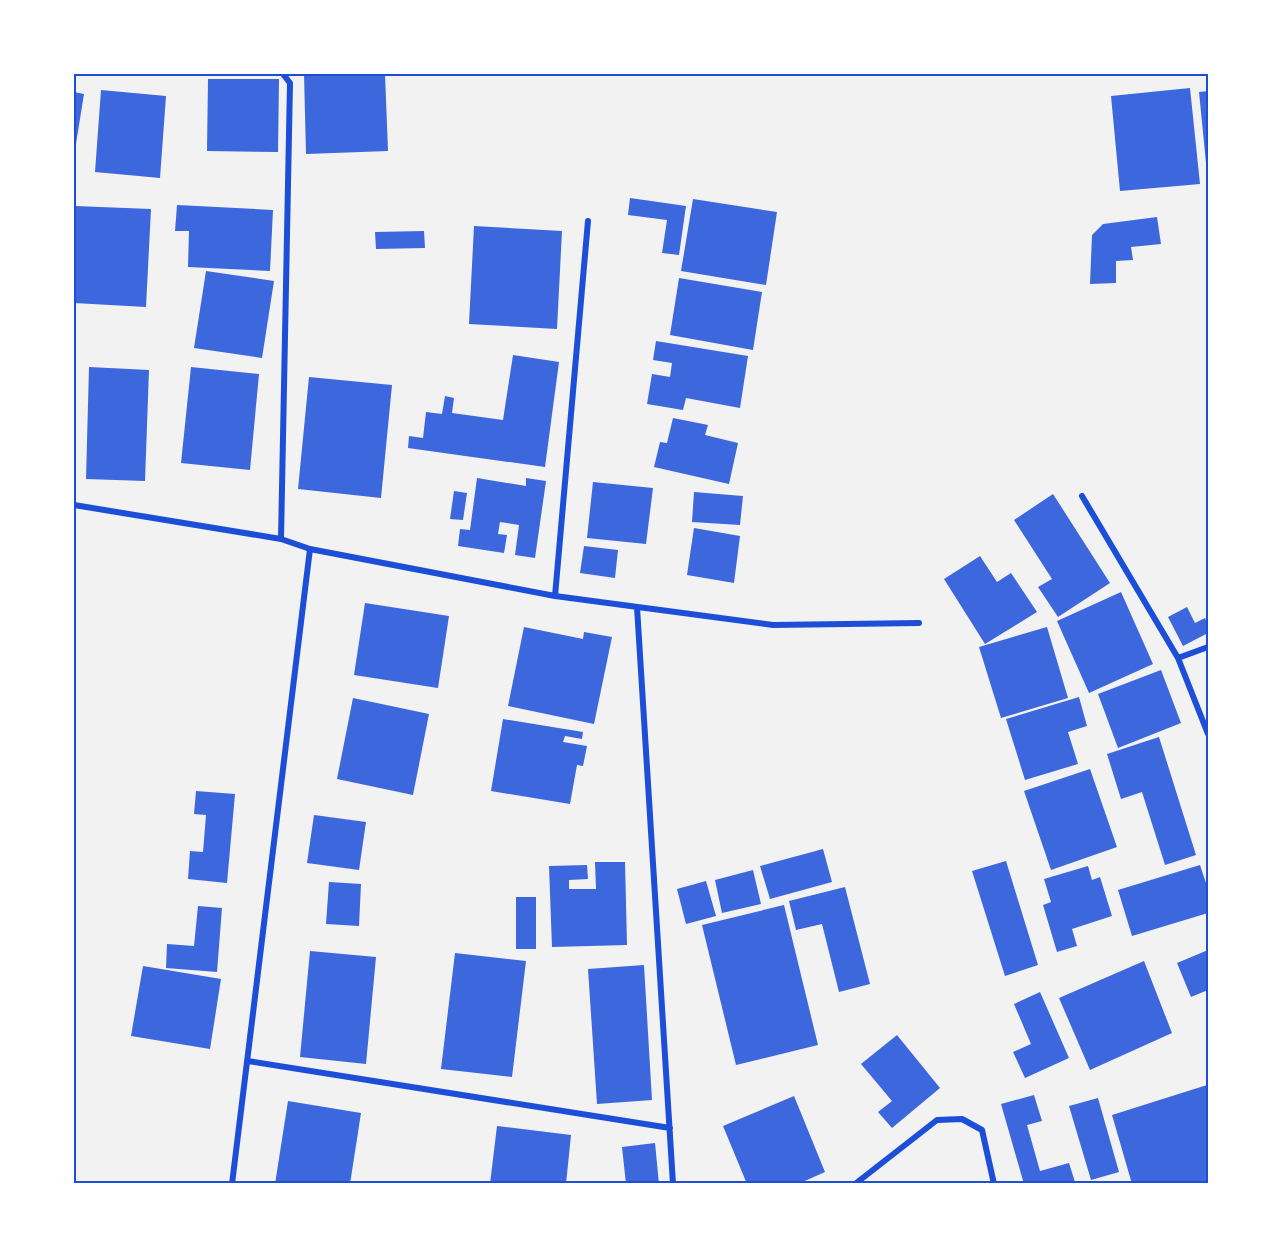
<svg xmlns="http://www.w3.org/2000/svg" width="1282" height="1257" font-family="'Space Grotesk',sans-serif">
<rect width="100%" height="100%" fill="#f2f2f2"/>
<path fill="#3d67dc" d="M 304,74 L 385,74 L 388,151 L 306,154 Z
M 208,79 L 279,79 L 278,152 L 207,151 Z
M 1190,88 L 1200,184 L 1120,191 L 1111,96 Z
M 101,90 L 166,96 L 160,178 L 95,172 Z
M 1208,91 L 1208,173 L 1207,173 L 1199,92 Z
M 74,92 L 84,94 L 75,150 L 74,150 Z
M 630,198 L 686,206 L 679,255 L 662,253 L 667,220 L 628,215 Z
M 693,199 L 777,212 L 766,285 L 681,271 Z
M 177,205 L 273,210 L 270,271 L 188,267 L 189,231 L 175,231 Z
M 75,206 L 151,209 L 146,307 L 74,303 Z
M 1157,217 L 1161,244 L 1131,247 L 1133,260 L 1116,261 L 1116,283 L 1090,284 L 1092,235 L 1103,224 Z
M 474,226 L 562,231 L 557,329 L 469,324 Z
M 424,231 L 425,248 L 376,249 L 375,232 Z
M 206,271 L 274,281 L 262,358 L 194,348 Z
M 679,278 L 762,292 L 753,350 L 670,335 Z
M 656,341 L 748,356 L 740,408 L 686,398 L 683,410 L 647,404 L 652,374 L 670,377 L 672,363 L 653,360 Z
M 513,355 L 559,362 L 545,467 L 408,448 L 409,436 L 423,438 L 426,412 L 442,414 L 445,396 L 454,398 L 452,413 L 503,420 Z
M 89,367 L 149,370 L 145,481 L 86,479 Z
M 191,367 L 259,374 L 250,470 L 181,463 Z
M 309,377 L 392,385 L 381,498 L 298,489 Z
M 673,418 L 708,425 L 705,435 L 738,443 L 729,484 L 654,467 L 660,442 L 667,443 Z
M 477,478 L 526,486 L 526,478 L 546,481 L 535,558 L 515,555 L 519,525 L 500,522 L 498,534 L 507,535 L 504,553 L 458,546 L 460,529 L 470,530 Z
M 593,482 L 653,488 L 646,544 L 587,538 Z
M 454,491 L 467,493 L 463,520 L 450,519 Z
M 694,492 L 743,496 L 740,525 L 692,522 Z
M 1053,494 L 1110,583 L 1058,617 L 1038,587 L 1052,579 L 1014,520 Z
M 694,528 L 740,536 L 734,583 L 687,575 Z
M 584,546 L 618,550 L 615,578 L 580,573 Z
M 980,556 L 997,582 L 1011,573 L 1037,612 L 985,644 L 944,579 Z
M 1121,592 L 1153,664 L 1089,693 L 1057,621 Z
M 365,603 L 449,616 L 438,688 L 354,675 Z
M 1187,607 L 1195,623 L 1205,618 L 1208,625 L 1208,633 L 1183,646 L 1168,617 Z
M 524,627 L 583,639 L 584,632 L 612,637 L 594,724 L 508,706 Z
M 1047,627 L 1068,698 L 1001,718 L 979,647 Z
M 1161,670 L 1181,723 L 1118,748 L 1098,694 Z
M 1079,697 L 1087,726 L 1068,732 L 1078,764 L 1025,780 L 1006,719 Z
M 353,698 L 429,714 L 413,795 L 337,779 Z
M 503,719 L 583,732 L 582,739 L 565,736 L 563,742 L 587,746 L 583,766 L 577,765 L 570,804 L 491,791 Z
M 1159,737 L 1196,855 L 1165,865 L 1142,792 L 1121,799 L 1107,754 Z
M 1090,769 L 1117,847 L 1051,870 L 1024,791 Z
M 196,791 L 235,794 L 227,883 L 188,879 L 190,851 L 203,852 L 206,815 L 194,814 Z
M 314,815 L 366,822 L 359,870 L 307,863 Z
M 823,849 L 832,882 L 770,899 L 760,866 Z
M 1006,861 L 1038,965 L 1005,976 L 972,871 Z
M 595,862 L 625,862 L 627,945 L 552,947 L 549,866 L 587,865 L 588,879 L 569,880 L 569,889 L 596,889 Z
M 1200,865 L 1207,886 L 1208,886 L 1208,913 L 1132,936 L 1118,890 Z
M 1088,866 L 1092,880 L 1100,877 L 1112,916 L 1072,929 L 1077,946 L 1057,952 L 1043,905 L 1051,902 L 1044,879 Z
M 753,870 L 761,904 L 722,913 L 715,880 Z
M 706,881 L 716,916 L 686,924 L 677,889 Z
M 329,882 L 361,884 L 359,926 L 326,924 Z
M 845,887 L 870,984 L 839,992 L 822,924 L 796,930 L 789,901 Z
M 516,897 L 536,897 L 536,949 L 516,949 Z
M 784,905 L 818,1045 L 736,1065 L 702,925 Z
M 198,906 L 222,908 L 217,972 L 166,968 L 167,944 L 194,946 Z
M 1208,950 L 1208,990 L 1191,997 L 1177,963 Z
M 310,951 L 376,957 L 366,1064 L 300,1057 Z
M 455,953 L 526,961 L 512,1077 L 441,1069 Z
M 1144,961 L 1172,1033 L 1090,1070 L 1059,998 Z
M 644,965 L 652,1100 L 597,1104 L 588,969 Z
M 143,966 L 221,979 L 210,1049 L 131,1036 Z
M 1040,992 L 1069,1058 L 1025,1078 L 1013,1052 L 1031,1044 L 1014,1004 Z
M 897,1035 L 940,1088 L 892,1128 L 878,1112 L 892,1101 L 861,1064 Z
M 1207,1085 L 1208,1184 L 1132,1184 L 1112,1115 Z
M 1034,1095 L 1042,1121 L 1027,1125 L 1040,1171 L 1069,1163 L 1075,1182 L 1024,1184 L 1001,1104 Z
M 794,1096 L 825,1172 L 798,1184 L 747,1184 L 723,1126 Z
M 1098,1098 L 1119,1172 L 1091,1180 L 1069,1106 Z
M 288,1101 L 361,1113 L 350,1184 L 275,1184 Z
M 497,1126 L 571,1135 L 566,1184 L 490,1184 Z
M 655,1143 L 659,1184 L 626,1184 L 622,1147 Z"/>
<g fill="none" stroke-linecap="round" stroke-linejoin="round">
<path stroke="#1d4ed8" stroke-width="6" d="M 1082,496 L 1178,658 L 1208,734
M 74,505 L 281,539 L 310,549 L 555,596 L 773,625 L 919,623
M 281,539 L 290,83 L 283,74
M 555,596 L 588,221
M 637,607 L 673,1184
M 1178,658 L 1208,647
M 248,1061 L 670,1128
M 232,1184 L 310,549
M 855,1184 L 937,1120 L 962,1119 L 982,1130 L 994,1184"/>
</g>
<rect width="1282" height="1257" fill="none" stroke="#ffffff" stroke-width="150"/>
<rect x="75" y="75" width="1132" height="1107" fill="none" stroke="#1d4ed8" stroke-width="2"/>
</svg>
